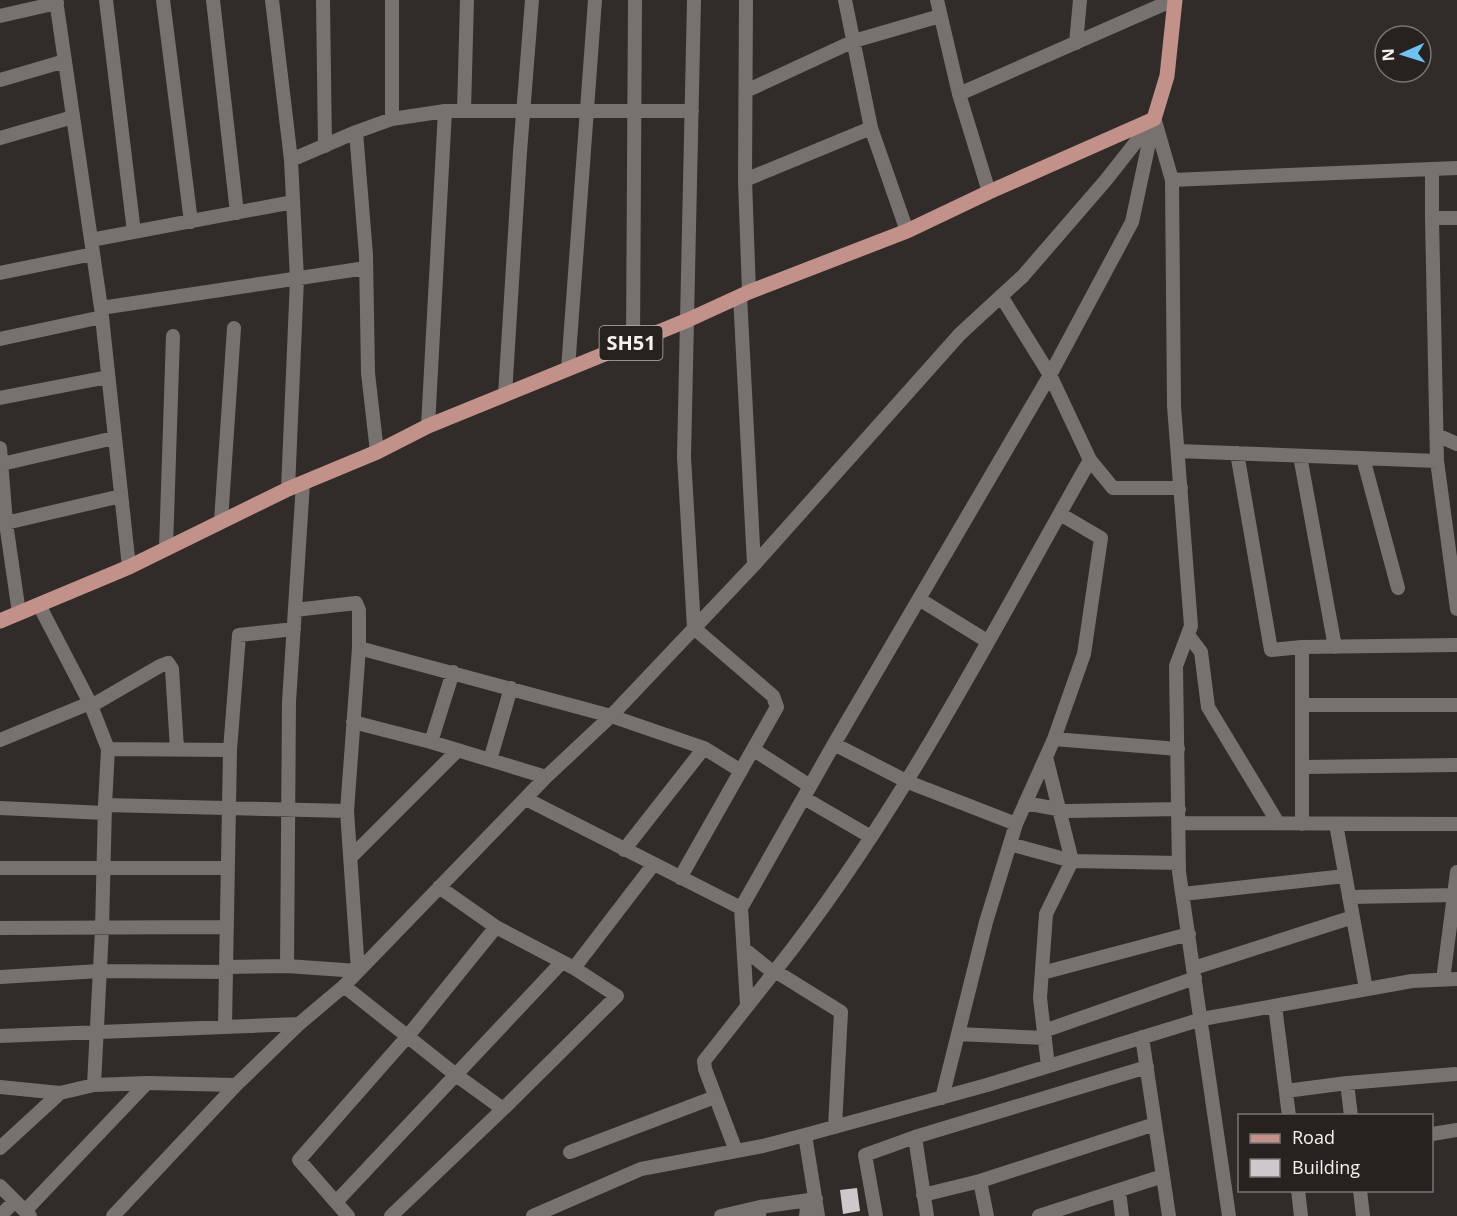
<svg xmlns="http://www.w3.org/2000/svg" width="1457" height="1216" font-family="'Open Sans',sans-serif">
<rect width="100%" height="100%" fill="#312c29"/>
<path fill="#cec8cc" d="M 857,1188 L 860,1211 L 843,1214 L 840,1190 Z"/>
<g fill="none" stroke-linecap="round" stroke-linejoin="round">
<path stroke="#77726f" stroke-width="14" d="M 56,0 L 101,308
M 106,0 L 134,232
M 163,0 L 191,222
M 213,0 L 237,213
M 272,0 L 291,160 L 297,279 L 288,489
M 323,0 L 325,146
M 746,0 L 745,180 L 749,292
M 845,0 L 871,128 L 907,231
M 937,0 L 959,94 L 989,192
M 0,16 L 57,3
M 1076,43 L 1080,0
M 0,80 L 65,61
M 746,91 L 854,41 L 940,16
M 959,94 L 1173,0
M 464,111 L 467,0
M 392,119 L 392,0
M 1155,121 L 1172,180 L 1174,406 L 1191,626 L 1176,666 L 1179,872 L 1229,1216
M 356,132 L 366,255 L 368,373 L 377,452
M 0,138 L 73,117
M 291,160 L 356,132 L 392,119 L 445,111 L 692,111
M 1432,169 L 1457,168
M 745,180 L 871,128
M 1172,180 L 1432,169 L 1432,218
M 91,240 L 293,202
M 0,273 L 93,254
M 740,296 L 754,565
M 0,339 L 102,317
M 633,342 L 635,0
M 568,369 L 595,0
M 505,395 L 520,152 L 532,0
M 0,398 L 108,377
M 428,426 L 445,111
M 1437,435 L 1457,444
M 0,448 L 6,523 L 19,613
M 1178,451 L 1437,461 L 1457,609
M 1237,453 L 1271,650 L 1302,647
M 1300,456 L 1335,647
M 1363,458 L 1398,588
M 1090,460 L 1113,488 L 1181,488
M 1437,461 L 1432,218 L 1457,218
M 2,464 L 114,438
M 303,483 L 289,702 L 287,966 L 358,971 L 347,811 L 359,648 L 611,716 L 704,748 L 624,850
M 221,521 L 234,328
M 6,523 L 121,496
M 166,548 L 173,336
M 129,567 L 101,308 L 366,268
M 919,599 L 987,641
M 39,605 L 90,703
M 295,610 L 356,603 L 359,610 L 359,648
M 1188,635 L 1201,652 L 1208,707 L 1278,823
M 1302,705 L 1302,647 L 1457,645
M 91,706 L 160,666 L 168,663 L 172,669 L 177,749
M 353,722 L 431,742 L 546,777
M 1054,739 L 1084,654 L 1101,538 L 1060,514
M 0,740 L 90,703 L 108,749 L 105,805
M 431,742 L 453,672
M 834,744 L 908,782 L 1016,824 L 986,922 L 942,1098
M 704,748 L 741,771
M 108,749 L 230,750
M 754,750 L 810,786
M 490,760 L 511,688
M 1303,767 L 1457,765
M 804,798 L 871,837
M 526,799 L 741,908 L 834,744 L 1050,375 L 1132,222 L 1153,124
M 1025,803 L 1068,811 L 1179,809
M 0,808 L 104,813
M 1179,823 L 1457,824
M 1016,824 L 1054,739 L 1178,749
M 1302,824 L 1302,705 L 1457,705
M 1336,824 L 1366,989
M 1010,844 L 1072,861 L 1046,757
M 350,858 L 458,750
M 0,868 L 227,868
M 680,878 L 777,707 L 773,696 L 694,628 L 684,457 L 694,0
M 439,887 L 496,927
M 1183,894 L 1345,876
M 1349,897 L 1457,895
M 741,908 L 747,1005
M 0,928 L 227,927
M 744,949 L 774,973
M 226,967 L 287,966
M 1194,968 L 1353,917
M 1042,973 L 1189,934
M 0,977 L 100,971 L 226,972
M 1443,980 L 1457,872
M 344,986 L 456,1075 L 503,1109 L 617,996 L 574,968 L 653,865
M 1275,1006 L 1289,1116
M 225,1026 L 230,750 L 239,635 L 294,629
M 1044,1031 L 1195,978
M 958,1034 L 1045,1038
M 0,1036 L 299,1024
M 1142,1037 L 1169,1216
M 1048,1066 L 1040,998 L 1046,914 L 1072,861 L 1179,863
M 1347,1083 L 1351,1116
M 236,1085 L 147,1083 L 94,1085 L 102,929 L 105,805 L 347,811
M 0,1087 L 60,1093
M 1286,1091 L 1347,1083 L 1455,1074
M 835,1127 L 841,1012 L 775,971 C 900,814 991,634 1090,460 L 1050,375 L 1001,296
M 1432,1134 L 1457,1130
M 0,1148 L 60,1093 L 94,1085
M 736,1151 L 705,1069 L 704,1061 L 775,971
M 570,1152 L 715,1097
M 0,1186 L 30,1216
M 1298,1190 L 1301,1216
M 1360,1190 L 1363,1216
M 1119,1191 L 1122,1216
M 923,1195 L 980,1181
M 336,1202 L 562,962
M 25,1211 L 147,1083
M 0,1216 L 15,1201
M 113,1216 L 236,1085 L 299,1024 L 344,986 L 546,777 L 611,716 L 754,565 L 960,334 L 1023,276 L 1106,180 L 1154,119
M 348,1216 L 299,1160 L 407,1037 L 496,927 L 574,968
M 391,1216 L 503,1109
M 533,1216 L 641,1169 L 763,1146 L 805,1135
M 721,1216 L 760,1207
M 759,1216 L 760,1207 L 816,1199
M 806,1216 L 808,1200
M 818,1216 L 805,1135 L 987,1085 L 1202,1019 L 1412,981 L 1457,979
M 876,1216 L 865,1155 L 915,1137
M 927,1216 L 915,1137 L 1147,1067
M 987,1216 L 980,1181 L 1155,1124
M 1039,1216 L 1163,1176"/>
<path stroke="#c29189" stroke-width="15" d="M 0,621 L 129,567 L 288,489 L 377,452 L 428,426 L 688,320 L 749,292 L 907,231 L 989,192 L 1154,119 L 1167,76 L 1175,0"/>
</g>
<g text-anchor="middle" stroke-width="6" stroke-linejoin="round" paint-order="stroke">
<rect fill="#272220" stroke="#b6b3b1" stroke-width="1.5" x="599.5" y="326" width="63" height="34" rx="4.5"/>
<g font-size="20" font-weight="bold" fill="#f4f1ef">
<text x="631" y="350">SH51</text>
</g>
</g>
<rect x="1238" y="1114" width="195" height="78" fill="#272220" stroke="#797573" stroke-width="1.5"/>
<rect x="1250" y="1134" width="30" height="9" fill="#c29189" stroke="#797573" stroke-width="1.5"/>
<text x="1292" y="1144" font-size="18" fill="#f4f1ef">Road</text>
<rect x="1250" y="1159" width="30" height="18" fill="#cec8cc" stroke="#797573" stroke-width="1.5"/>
<text x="1292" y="1174" font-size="18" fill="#f4f1ef">Building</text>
<g transform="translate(1403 54) rotate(267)"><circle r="28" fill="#272220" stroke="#797573" stroke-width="1.5"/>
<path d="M0-4.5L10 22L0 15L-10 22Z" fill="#6fc2f4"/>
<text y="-9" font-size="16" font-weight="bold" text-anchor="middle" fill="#f4f1ef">N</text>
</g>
</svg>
